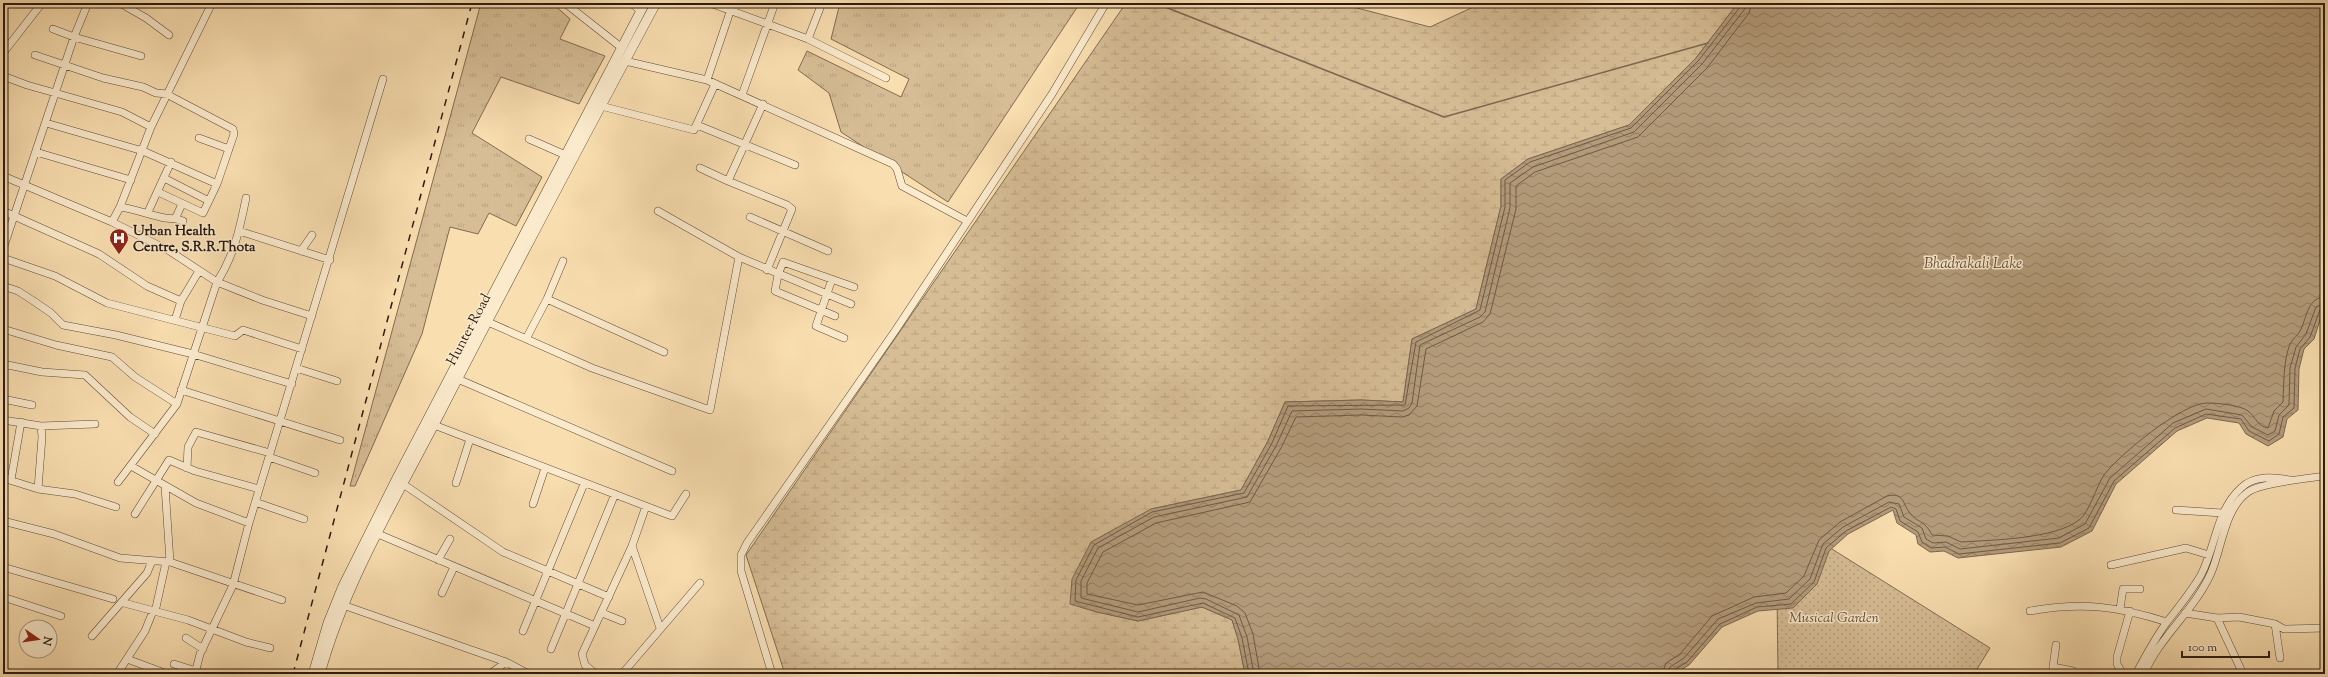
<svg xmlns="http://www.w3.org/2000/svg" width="2328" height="677" font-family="'Sorts Mill Goudy',serif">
<defs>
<pattern id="grass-tufts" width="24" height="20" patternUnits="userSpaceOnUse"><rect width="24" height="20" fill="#d6bd95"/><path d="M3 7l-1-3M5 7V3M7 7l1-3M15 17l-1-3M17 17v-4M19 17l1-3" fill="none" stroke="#b8a27f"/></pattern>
<pattern id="wetland-marsh" width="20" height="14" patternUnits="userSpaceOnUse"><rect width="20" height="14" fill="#d6bd95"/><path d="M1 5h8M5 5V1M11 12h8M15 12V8" fill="none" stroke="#b8a27f"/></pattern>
<pattern id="park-dots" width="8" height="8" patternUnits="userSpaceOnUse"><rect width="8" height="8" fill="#d6bd95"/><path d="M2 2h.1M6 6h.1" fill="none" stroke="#b8a27f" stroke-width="1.8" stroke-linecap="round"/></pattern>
<pattern id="water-waves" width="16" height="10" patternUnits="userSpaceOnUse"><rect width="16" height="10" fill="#b39b7a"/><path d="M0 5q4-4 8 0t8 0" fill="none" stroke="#927e63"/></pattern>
</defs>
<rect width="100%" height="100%" fill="#f9deb0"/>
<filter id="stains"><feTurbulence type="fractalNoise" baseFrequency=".005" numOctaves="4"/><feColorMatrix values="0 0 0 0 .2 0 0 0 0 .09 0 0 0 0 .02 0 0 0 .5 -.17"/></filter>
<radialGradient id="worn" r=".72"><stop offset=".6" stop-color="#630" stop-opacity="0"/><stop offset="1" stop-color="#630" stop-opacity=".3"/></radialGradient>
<path fill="url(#grass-tufts)" stroke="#806c53" d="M 481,3 L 552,3 L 570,19 L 560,39 L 605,56 L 579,104 L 501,77 L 472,133 L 542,177 L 516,226 L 489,213 L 478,234 L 450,227 L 422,334 L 355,486 L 350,486 Z
M 840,3 L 1080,3 L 948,202 L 841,132 L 829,93 L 798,70 L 807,51 L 901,97 L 909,79 L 831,39 Z"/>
<path fill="url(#wetland-marsh)" stroke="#806c53" d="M 1126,3 L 1338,3 L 1430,27 L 1482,3 L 1738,3 L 1696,58 L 1629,125 L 1528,159 L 1501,179 L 1501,206 L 1476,309 L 1412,339 L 1403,402 L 1361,400 L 1285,402 L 1268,441 L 1241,490 L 1151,509 L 1071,604 L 1097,612 L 1138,621 L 1202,607 L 1232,620 L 1238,639 L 1245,674 L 785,674 L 746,555 Z"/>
<path fill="url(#park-dots)" stroke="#806c53" d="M 1776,514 L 1990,648 L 1974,674 L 1778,674 Z"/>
<path fill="url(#water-waves)" stroke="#7c6750" d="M 1738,3 L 2325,3 L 2325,304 L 2314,339 L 2304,349 L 2299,369 L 2298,410 L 2287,419 L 2283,437 L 2268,446 L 2246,434 L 2239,423 L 2207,418 L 2177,431 L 2116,484 L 2092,531 L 2061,547 L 1958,558 L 1944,551 L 1930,552 L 1918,544 L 1916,535 L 1897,523 L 1893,510 L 1848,534 L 1829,551 L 1817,584 L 1793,608 L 1758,611 L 1722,627 L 1689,665 L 1674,674 L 1245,674 L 1238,639 L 1232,620 L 1202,607 L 1138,621 L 1097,612 L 1070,604 L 1072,579 L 1091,542 L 1151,509 L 1241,490 L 1268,441 L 1285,402 L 1361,400 L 1403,402 L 1412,339 L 1476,309 L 1501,206 L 1501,179 L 1528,159 L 1629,125 L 1696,58 Z"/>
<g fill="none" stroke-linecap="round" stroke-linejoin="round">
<path stroke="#6e5a46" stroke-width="1" d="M 1249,674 L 1242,638 L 1235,618 L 1203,603 L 1138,617 L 1075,601 L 1076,580 L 1094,545 L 1152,512 L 1244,493 L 1272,443 L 1288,406 L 1405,405 L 1416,342 L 1480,310 L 1505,207 L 1505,180 L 1530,162 L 1631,128 L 1699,60 L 1740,7 L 1741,3
M 1254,674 L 1247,637 L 1239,615 L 1206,599 L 1200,598 L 1138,612 L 1081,598 L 1081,581 L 1098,548 L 1154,517 L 1247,497 L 1276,446 L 1292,411 L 1361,409 L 1403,411 L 1409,408 L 1412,403 L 1420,345 L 1480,317 L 1485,312 L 1510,208 L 1510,183 L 1533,167 L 1634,132 L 1702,64 L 1744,10 L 1746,3
M 1260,674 L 1253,634 L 1245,613 L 1237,606 L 1203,592 L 1138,605 L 1087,594 L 1087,583 L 1103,552 L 1156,523 L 1250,502 L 1281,448 L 1296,417 L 1361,415 L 1402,417 L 1409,415 L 1417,406 L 1426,349 L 1483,322 L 1490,314 L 1516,209 L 1516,186 L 1535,172 L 1638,137 L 1707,68 L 1749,13 L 1752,3
M 1662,674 L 1666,663 L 1680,654 L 1712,616 L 1754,597 L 1786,593 L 1804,576 L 1819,540 L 1840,522 L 1887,496 C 1905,492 1902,504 1910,513 C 1917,523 1924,519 1932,535 L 1948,536 L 1961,542 C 1992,540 2055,539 2079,520 C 2089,513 2096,487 2104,475 C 2119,455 2182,403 2207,403 C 2217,403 2240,405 2248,411 C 2256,417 2257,426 2268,428 L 2274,411 L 2283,402 C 2284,383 2283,362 2290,344 C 2293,338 2299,335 2301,329 C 2307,316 2308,297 2325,297
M 1668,674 L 1670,667 L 1684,658 L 1718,619 L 1756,603 L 1789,599 L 1810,579 L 1823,544 L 1843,527 L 1889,502 L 1899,504 L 1904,517 L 1922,528 L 1926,539 L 1933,543 L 1946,542 L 1960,549 L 2059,538 L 2085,524 L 2110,478 L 2173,423 L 2206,409 L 2242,415 L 2252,427 L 2268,435 L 2275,431 L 2279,415 L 2289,405 L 2290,368 L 2296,347 L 2306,334 L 2316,307 L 2325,303
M 1673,674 L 1674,670 L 1687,662 L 1720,624 L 1757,607 L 1791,604 L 1814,582 L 1826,548 L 1846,531 L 1891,507 L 1896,509 L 1900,521 L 1918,532 L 1922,542 L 1931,548 L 1945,547 L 1959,554 L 2060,543 L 2089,528 L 2114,481 L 2175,428 L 2206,414 L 2241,419 L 2249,431 L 2269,441 L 2279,434 L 2283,417 L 2294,408 L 2295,368 L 2300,349 L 2310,337 L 2320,310 L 2325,308"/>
<path stroke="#7c6750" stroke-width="1.5" d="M 1155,3 L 1444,117 L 1708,43"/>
<g stroke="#5e4b39" stroke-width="8">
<path id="minor" d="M 120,3 L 146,18 L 169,35
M 565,3 L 622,48
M 631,3 L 641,11
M 710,3 L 808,39 L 886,78
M 53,29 L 74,37 L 141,56
M 808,39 L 822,3
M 3,53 L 42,3
M 35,55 L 103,78 L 143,87 L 156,93 L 168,94 L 172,97 L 233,129 L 234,134 L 217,184 L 203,213 L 158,192
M 625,61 L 707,80 L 893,164 L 897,169 L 902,186 L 967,221
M 3,76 L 27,85 L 122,112 L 151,127
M 707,80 L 733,3
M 742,95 L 775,3
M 763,104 L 728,181 L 787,205 L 792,209 L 767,270
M 601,106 L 694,130 L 715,84
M 46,123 L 143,151 L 217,184
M 697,125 L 795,165
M 199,138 L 229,149
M 529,139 L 570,157
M 36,152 L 131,180
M 700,168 L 728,181
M 3,176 L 112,222 L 168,250 L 217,282 L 262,300 L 312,316
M 164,178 L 209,201
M 3,211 L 99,254 L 147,286 L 181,301 L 175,320
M 658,211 L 739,257 L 851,304
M 148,212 L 171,162
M 176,217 L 182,204
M 750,217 L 828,251
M 183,221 C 176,218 172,219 165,218 C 150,215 135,209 120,207 L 151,127 L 212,3
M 112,222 L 120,207
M 239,231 L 330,260
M 3,249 L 74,37 L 88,3
M 301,251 L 312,235
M 3,258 L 55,276 L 107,303 L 235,336 L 243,330 L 302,349
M 832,279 L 816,326 L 844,338
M 3,286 L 18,291 L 32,300 L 51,313 L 63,325 L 116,335 L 193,354 L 292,384
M 547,299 L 563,261
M 181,301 L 199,271
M 835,316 L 775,291 L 778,275 L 783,262 L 854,287
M 488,322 L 592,368 L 710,410 L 739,257
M 3,329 L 56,345 L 112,357 L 135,377 L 177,404
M 526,339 L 547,299 L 664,352
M 3,364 L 42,372 L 85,375 L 130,417 L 155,434
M 296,368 L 337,381
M 453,377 L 672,471
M 181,390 L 340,440
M 3,399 L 32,405
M 3,420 L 41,426 L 95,424
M 434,425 L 669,515 L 672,516 L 686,494
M 269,457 L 315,473
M 131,466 L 196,503 L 249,523
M 187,468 L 188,447 L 196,432 L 270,453
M 3,478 L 38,489 L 75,494 L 116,507
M 11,480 L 21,422
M 118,482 L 177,404 L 217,282 C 234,256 240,228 246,198
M 456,483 L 470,439
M 403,484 L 503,552 L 609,597
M 165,486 L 170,562
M 38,489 L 42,437 L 41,426
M 255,502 L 304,519
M 533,504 L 545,468
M 2176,510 L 2222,513
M 135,514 L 169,460 L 195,471 L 259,489
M 3,521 L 54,534 L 120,558 L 170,562 L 282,600
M 378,534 L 595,626
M 632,546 L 660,628
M 438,560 L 450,539
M 2111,565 L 2186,548 L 2209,555
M 3,567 L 113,599
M 442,593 L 454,567
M 3,597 L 61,616
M 124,603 L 188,620 L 246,642 L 270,648
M 340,604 L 506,662 L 529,674
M 2120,609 L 2123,589 L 2140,589
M 2030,611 C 2082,602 2117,606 2167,622
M 155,612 L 166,562
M 602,613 L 622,621
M 2185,613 L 2217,618 L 2239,617 L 2275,624 L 2284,629 L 2325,628
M 2217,618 L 2243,674
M 2275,624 L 2280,658
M 523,631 L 584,484
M 92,636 L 147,573 L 152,561
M 186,638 L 203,649
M 3,639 L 4,639
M 551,649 L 615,494
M 127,659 L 162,672
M 174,664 L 196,671
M 2053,667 L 2073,671
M 2120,669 L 2117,664 L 2117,657 L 2130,611
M 117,674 L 145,631 L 153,611
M 195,674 L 200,654 L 233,585 L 249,523 L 383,79
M 490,674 L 506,662
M 596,674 L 585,665 L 582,654 L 632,546 L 646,506
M 622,674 L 700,583
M 772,674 L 741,571 L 741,555 L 747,543 L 895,331 L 1052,94 L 1106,3
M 2052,674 L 2056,645
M 2136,674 C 2145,657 2155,638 2167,622 C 2179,607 2191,592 2201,575 C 2216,546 2216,511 2241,488 C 2254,475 2274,477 2290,480
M 2144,674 C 2160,636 2194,611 2211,573 C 2222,548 2224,509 2248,492 C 2261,483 2308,478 2325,476"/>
</g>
<g stroke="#5e4b39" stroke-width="10">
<path id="tertiary" d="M 313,674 L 328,623 L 343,586 L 397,478 L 645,3
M 320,674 C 345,583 395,500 438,417 C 509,279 582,141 656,3"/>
</g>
<use href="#minor" stroke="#fbeacc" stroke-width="7"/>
<use href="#tertiary" stroke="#fbeacc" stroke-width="9"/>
<path stroke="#2a1a11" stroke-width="1.5" stroke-dasharray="7 7" stroke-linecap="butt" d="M 293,674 L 472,3"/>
</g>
<defs>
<g id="hospital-pin" transform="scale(1)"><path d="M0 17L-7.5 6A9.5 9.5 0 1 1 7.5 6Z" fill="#8f2418" stroke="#fbeacc"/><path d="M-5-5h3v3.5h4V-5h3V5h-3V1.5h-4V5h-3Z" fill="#fff"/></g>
</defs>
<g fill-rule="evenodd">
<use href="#hospital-pin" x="119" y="238"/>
</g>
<g text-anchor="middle" stroke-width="3" stroke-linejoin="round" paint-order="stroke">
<g font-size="14" font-weight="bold" fill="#2a1a11" stroke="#fbeacc" text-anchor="start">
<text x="133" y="235">Urban Health<tspan x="133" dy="16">Centre, S.R.R.Thota</tspan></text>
</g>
<g font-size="14" fill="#2a1a11" stroke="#fbeacc">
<text transform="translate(468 329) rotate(-62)" y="5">Hunter Road</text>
</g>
<g font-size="14" font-style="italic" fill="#5e4b39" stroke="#fbeacc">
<text x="1834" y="622">Musical Garden</text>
</g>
<g font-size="15" font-style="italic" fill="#614e3b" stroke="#fbeacc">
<text x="1973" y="268">Bhadrakali Lake</text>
</g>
</g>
<rect width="2328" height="677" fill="none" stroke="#f9deb0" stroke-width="16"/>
<rect x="4" y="4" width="2320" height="669" fill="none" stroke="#2a1a11" stroke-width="2"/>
<rect x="8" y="8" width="2312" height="661" fill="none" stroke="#2a1a11"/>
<g transform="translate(38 639) rotate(103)"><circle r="19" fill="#fbeacc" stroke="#a79781"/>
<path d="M0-3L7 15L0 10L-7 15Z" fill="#8f2418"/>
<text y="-6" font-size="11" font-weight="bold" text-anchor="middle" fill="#2a1a11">N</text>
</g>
<path d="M2182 651v6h87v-6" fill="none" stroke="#2a1a11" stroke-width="2"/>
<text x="2188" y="651" font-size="12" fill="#2a1a11" stroke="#fbeacc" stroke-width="3" paint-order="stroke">100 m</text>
<rect width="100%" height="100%" filter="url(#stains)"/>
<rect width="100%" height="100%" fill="url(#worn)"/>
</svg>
